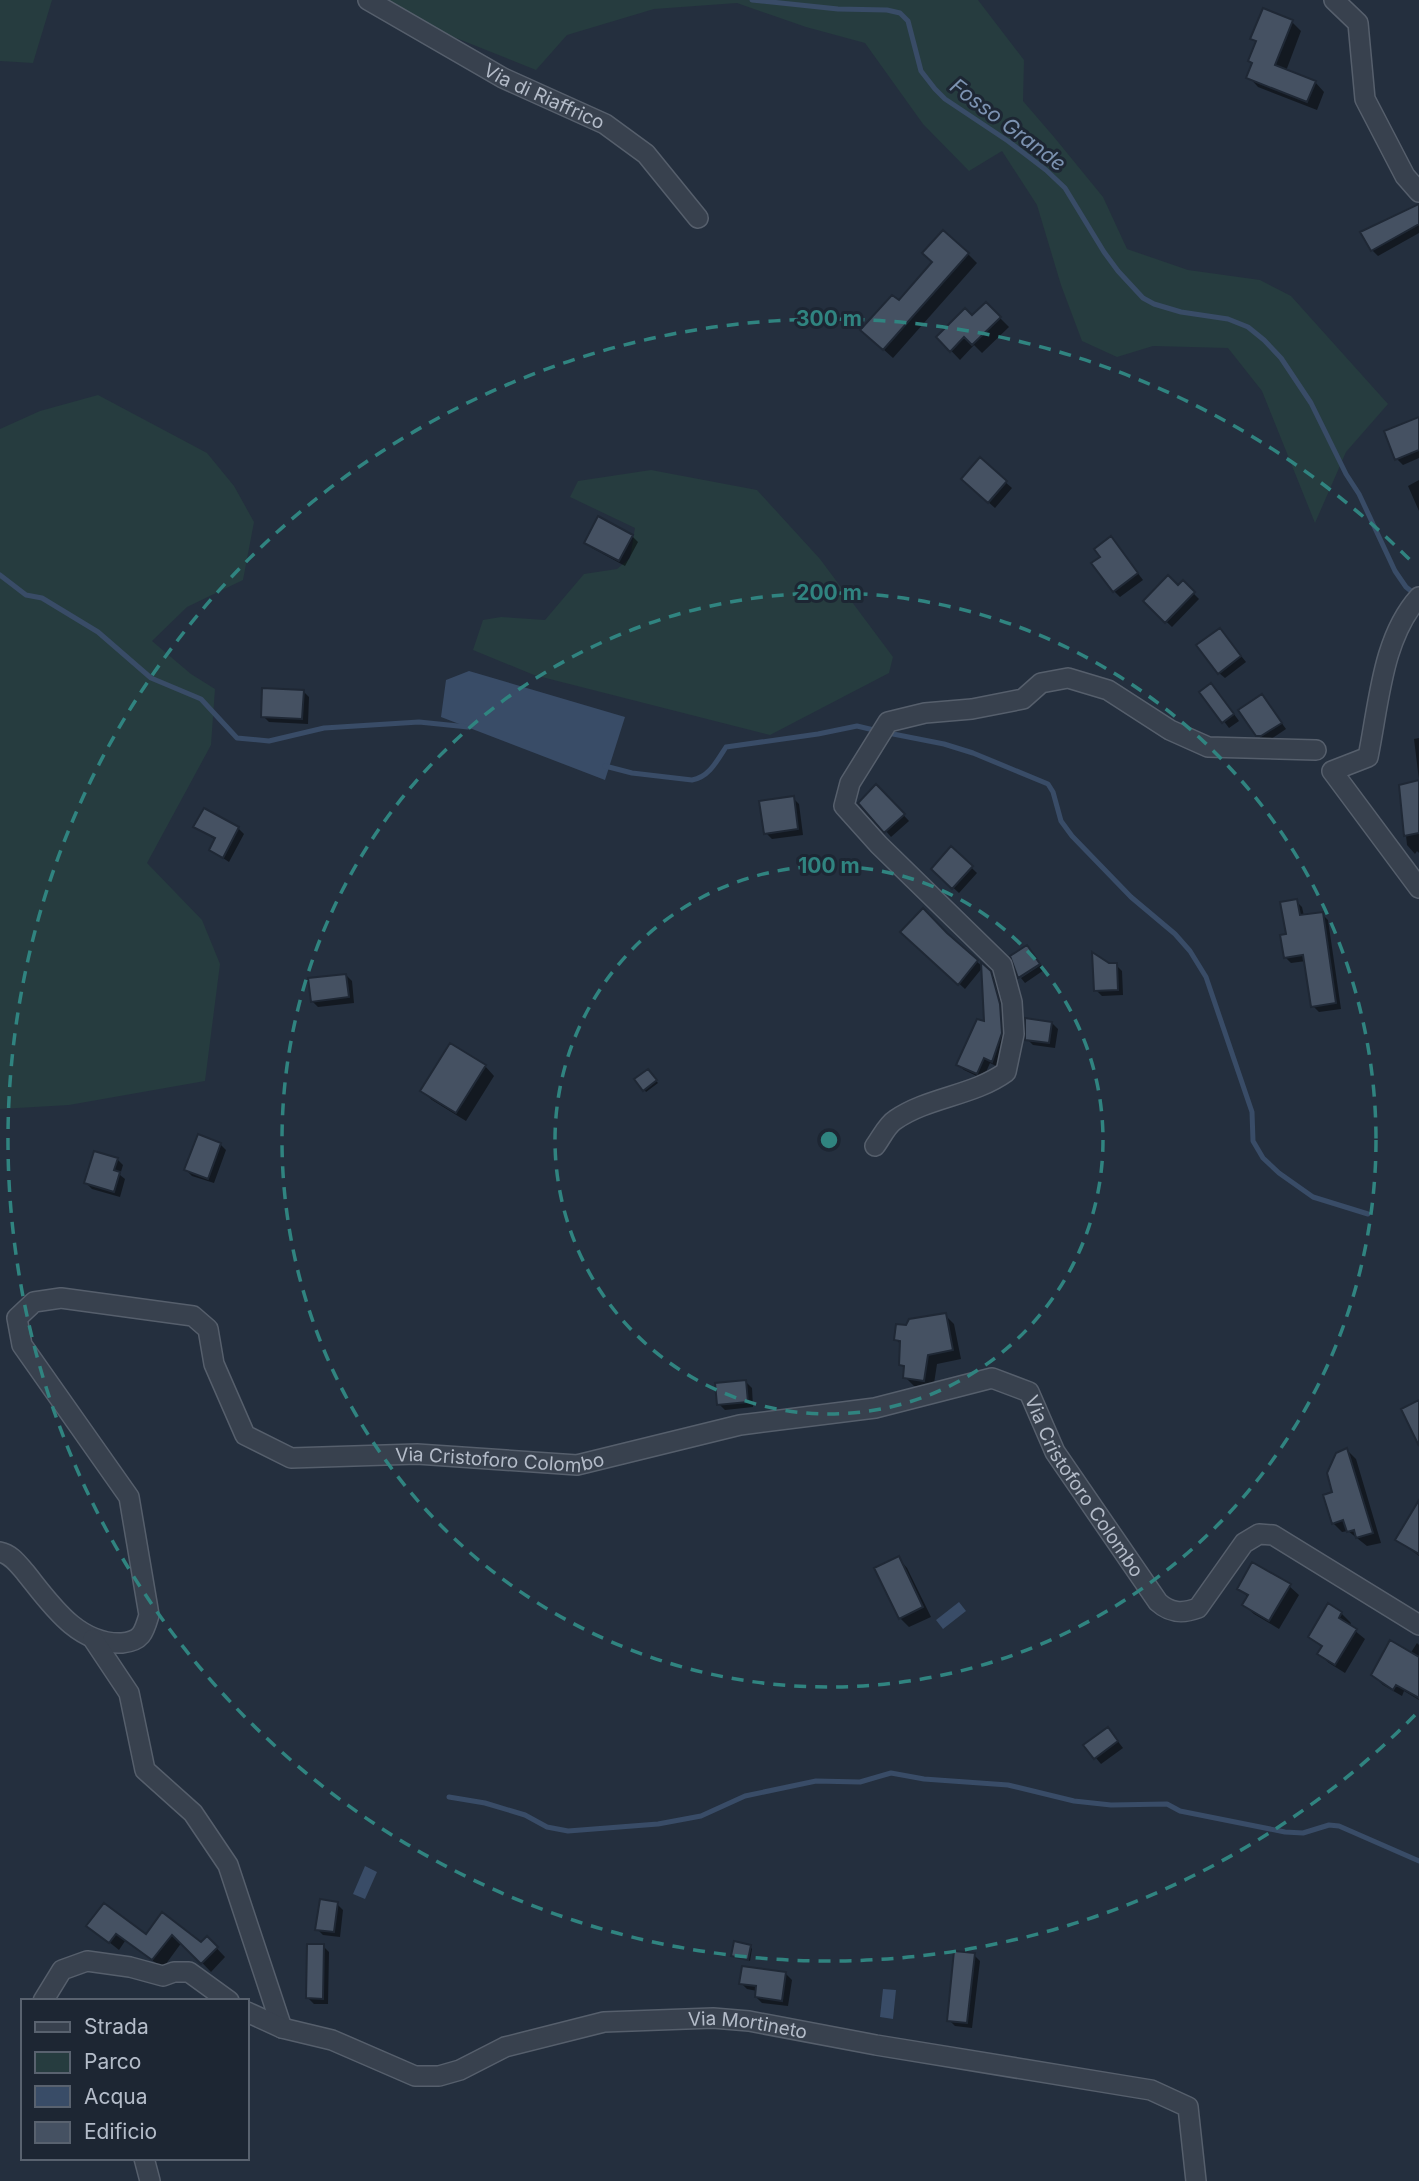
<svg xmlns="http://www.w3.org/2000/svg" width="1419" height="2181" font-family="Inter,sans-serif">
<rect width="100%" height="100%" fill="#242f3e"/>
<path fill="#263c3f" d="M 0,0 L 52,0 L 33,63 L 0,61 Z
M 387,0 L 978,0 L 1024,60 L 1023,101 L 1054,137 L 1103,197 L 1127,249 L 1188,270 L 1260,280 L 1291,296 L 1388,404 L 1346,452 L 1315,523 L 1262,391 L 1228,348 L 1153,346 L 1117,357 L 1082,341 L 1061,285 L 1037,205 L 1002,151 L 969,171 L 923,124 L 865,43 L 806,27 L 737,3 L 654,9 L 567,35 L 536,70 L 431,28 Z
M 98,395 L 207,453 L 234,486 L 254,522 L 243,580 L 187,607 L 152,641 L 191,674 L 215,689 L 211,745 L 147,863 L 202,920 L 220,964 L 205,1081 L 69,1105 L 0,1109 L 0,429 L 40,411 Z
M 651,470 L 757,490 L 820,559 L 893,657 L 889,673 L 770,735 L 534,675 L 473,650 L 483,620 L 501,617 L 545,620 L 584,574 L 617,569 L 630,558 L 635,528 L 570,497 L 578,481 Z"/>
<path fill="#394c67" d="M 469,671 L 625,717 L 605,780 L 441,717 L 446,680 Z
M 959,1602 L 966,1611 L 943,1629 L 936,1620 Z
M 365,1866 L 377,1872 L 365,1899 L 353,1894 Z
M 883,1989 L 896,1990 L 893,2019 L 880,2017 Z"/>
<path fill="#0007" d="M 1292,22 L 1301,31 L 1286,71 L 1315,82 L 1324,92 L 1317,110 L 1258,87 L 1249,77 L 1254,64 L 1257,43 L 1253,39 Z
M 1419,206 L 1419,233 L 1378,256 L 1372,250 Z
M 968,254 L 977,263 L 893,358 L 872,339 L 899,303 Z
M 986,304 L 1009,327 L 982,353 L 974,345 L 960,360 L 938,337 L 972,318 Z
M 1419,419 L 1419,458 L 1403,465 L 1397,459 Z
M 980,460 L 1012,488 L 995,508 L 969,485 Z
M 1419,480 L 1419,511 L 1408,486 Z
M 632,536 L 638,542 L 625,566 L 592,548 L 586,542 Z
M 1111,538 L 1143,580 L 1120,597 L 1114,591 L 1102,557 Z
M 1183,583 L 1199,599 L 1172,627 L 1145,601 L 1178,587 Z
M 1225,636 L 1246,662 L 1225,678 L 1219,673 Z
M 303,691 L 309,697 L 308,724 L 269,722 L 263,716 Z
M 1217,691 L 1239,721 L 1229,728 L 1202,692 Z
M 1262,696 L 1286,729 L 1268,741 L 1264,741 L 1257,735 Z
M 1419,738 L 1419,780 L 1414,739 Z
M 876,786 L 909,821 L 891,837 L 886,831 Z
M 1401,786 L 1419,788 L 1419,853 L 1417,851 L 1415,854 L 1407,845 Z
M 793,798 L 799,804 L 803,835 L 772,839 L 766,833 Z
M 195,827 L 238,828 L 244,834 L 229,862 L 211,850 L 216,840 Z
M 952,849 L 977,873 L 959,893 L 933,869 Z
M 1296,901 L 1302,907 L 1304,916 L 1322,914 L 1328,920 L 1341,1009 L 1319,1012 L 1313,1006 L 1306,961 L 1291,963 L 1285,957 Z
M 903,932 L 947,936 L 983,967 L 965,989 Z
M 1041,965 L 1044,970 L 1025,983 L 1021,978 Z
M 1108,965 L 1116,965 L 1122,971 L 1123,995 L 1102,996 L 1096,990 Z
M 983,967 L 996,979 L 1005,1011 L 1007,1040 L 998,1067 L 990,1063 L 983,1079 L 964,1070 L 958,1065 L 986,1024 Z
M 346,975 L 352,981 L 354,1003 L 318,1007 L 312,1001 Z
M 1052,1023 L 1058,1029 L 1055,1048 L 1033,1045 L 1027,1039 Z
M 485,1066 L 494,1076 L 466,1121 L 432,1100 L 422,1091 Z
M 648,1071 L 658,1083 L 646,1092 L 644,1089 Z
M 220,1144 L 226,1150 L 214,1183 L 192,1176 L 186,1170 Z
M 117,1159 L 123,1165 L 120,1175 L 125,1179 L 120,1197 L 92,1189 L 86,1183 Z
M 945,1315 L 954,1324 L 961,1359 L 937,1364 L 933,1390 L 914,1386 L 905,1377 L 906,1369 L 901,1365 L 901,1345 L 896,1339 L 907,1326 Z
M 746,1382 L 752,1388 L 753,1407 L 725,1410 L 719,1404 Z
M 1347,1450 L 1356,1459 L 1381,1543 L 1367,1546 L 1348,1531 L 1342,1532 L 1333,1523 L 1334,1494 Z
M 1419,1503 L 1419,1556 L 1398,1540 Z
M 898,1558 L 907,1568 L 931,1617 L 909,1627 L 900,1618 Z
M 1289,1586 L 1299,1595 L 1279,1629 L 1254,1614 L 1244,1605 L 1249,1598 L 1239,1588 Z
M 1329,1605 L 1341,1613 L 1351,1623 L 1349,1626 L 1365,1639 L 1345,1673 L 1329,1663 L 1319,1654 L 1323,1648 L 1310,1637 Z
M 1417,1643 L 1419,1645 L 1419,1700 L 1404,1691 L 1402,1696 L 1383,1685 L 1373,1675 L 1410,1654 Z
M 1113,1735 L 1123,1748 L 1101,1764 L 1086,1746 Z
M 337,1904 L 343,1910 L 340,1937 L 323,1935 L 317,1929 Z
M 162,1915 L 201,1944 L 207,1938 L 225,1957 L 211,1972 L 182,1942 L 163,1968 L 125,1941 L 119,1950 L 89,1926 L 146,1936 Z
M 323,1946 L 329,1952 L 328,2004 L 314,2004 L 308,1998 Z
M 750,1946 L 752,1949 L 750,1961 L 733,1955 Z
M 974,1955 L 980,1961 L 972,2028 L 955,2026 L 949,2020 Z
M 786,1974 L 792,1980 L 788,2006 L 762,2003 L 756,1997 L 757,1991 L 747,1989 L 741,1983 Z"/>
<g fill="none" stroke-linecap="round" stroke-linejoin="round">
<path stroke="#394c67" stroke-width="5" d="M 752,0 L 838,9 L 887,10 L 900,13 L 908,21 L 921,71 L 935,89 L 945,99 L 1008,141 L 1046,170 L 1065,188 L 1104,252 L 1118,271 L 1143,298 L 1154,304 L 1181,312 L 1228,319 L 1248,327 L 1264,340 L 1281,358 L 1311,403 L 1346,474 L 1359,494 L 1395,571 L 1406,587 L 1416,595
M 0,575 L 26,595 L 42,598 L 98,632 L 151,678 L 201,699 L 237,738 L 269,741 L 324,728 L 419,722 L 468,727
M 888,733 L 944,744 L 973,753 L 1048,784 L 1053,792 L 1061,821 L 1072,836 L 1131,897 L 1175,934 L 1190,951 L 1206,977 L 1252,1112 L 1253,1141 L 1263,1158 L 1279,1173 L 1313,1197 L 1368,1214
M 605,766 L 632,773 L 692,780 C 709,777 717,761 726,747 L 818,734 L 857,726 L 878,731
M 449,1797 L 485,1803 L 525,1815 L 547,1827 L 568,1831 L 658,1824 L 701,1816 L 745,1796 L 816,1781 L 860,1782 L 891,1773 L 924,1779 L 1008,1785 L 1074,1801 L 1111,1805 L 1167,1804 L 1180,1811 L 1285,1832 L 1303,1833 L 1329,1825 L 1339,1826 L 1419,1861"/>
</g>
<path fill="#455162" stroke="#1f2835" stroke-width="2" d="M 1263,8 L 1293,20 L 1275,65 L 1316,81 L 1307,102 L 1246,78 L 1252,63 L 1248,61 L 1256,41 L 1250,39 Z
M 1419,204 L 1419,224 L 1371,251 L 1360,232 Z
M 943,230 L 969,253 L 883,350 L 860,330 L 892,295 L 899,300 L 932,262 L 922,253 Z
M 986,302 L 1001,317 L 972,345 L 964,337 L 950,352 L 936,337 L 965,308 L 972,315 Z
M 1419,417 L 1419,450 L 1395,460 L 1384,431 Z
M 980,457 L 1007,481 L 988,503 L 961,479 Z
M 598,516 L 633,535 L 619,561 L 584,543 Z
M 1111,536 L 1138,573 L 1113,592 L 1091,563 L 1100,557 L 1094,549 Z
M 1168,575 L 1178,585 L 1183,580 L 1195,592 L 1165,623 L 1143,601 Z
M 1220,628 L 1241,656 L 1218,674 L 1196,645 Z
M 1211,683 L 1234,714 L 1222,723 L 1199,692 Z
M 262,688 L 304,690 L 302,719 L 261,717 Z
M 1262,694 L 1282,723 L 1261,736 L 1256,736 L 1238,710 Z
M 1419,780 L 1419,833 L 1404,836 L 1399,785 Z
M 876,784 L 905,814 L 884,833 L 858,803 Z
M 794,796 L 798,829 L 764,834 L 759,801 Z
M 204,808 L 239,827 L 223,858 L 209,850 L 215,838 L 193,827 Z
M 951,846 L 973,866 L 952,889 L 931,869 Z
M 1297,899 L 1300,915 L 1323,912 L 1336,1003 L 1311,1007 L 1303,955 L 1284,958 L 1280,935 L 1286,934 L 1280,902 Z
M 923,908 L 947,933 L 978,960 L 958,985 L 900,932 Z
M 1027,945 L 1040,964 L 1018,978 L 1010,956 Z
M 1092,952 L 1109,963 L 1117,963 L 1118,990 L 1094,991 Z
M 981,962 L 991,971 L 1000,1004 L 1002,1033 L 992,1062 L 984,1058 L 977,1074 L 956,1065 L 977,1019 L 984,1021 Z
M 346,974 L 349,997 L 311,1002 L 308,978 Z
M 1025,1018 L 1052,1022 L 1049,1043 L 1025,1040 Z
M 450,1043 L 486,1065 L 456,1113 L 420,1091 Z
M 648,1069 L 657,1080 L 643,1091 L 634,1079 Z
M 198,1134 L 221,1143 L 208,1179 L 184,1170 Z
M 94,1151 L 118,1158 L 114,1170 L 120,1172 L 114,1192 L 84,1183 Z
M 946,1313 L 953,1350 L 928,1355 L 924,1381 L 903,1378 L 904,1366 L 899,1365 L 900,1341 L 894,1340 L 896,1324 L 906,1325 L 909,1319 Z
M 746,1380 L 748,1402 L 717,1405 L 715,1383 Z
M 1419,1400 L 1419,1446 L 1401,1409 Z
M 1347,1448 L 1373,1533 L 1356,1538 L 1354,1530 L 1347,1532 L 1343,1520 L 1332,1524 L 1323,1495 L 1332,1492 L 1327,1473 L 1336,1453 Z
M 1419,1500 L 1419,1554 L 1395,1540 Z
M 899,1556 L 923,1607 L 899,1619 L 874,1568 Z
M 1252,1562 L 1291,1584 L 1269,1621 L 1242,1605 L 1248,1595 L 1237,1589 Z
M 1328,1603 L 1342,1612 L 1339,1618 L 1357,1629 L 1335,1665 L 1317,1654 L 1322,1646 L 1308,1637 Z
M 1390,1640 L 1419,1657 L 1419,1698 L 1396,1685 L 1393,1690 L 1371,1675 Z
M 1108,1727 L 1118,1741 L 1094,1759 L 1083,1745 Z
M 320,1899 L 338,1902 L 334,1932 L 315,1930 Z
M 104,1903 L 146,1934 L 162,1912 L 201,1942 L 207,1936 L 218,1947 L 201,1964 L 172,1935 L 152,1960 L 116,1934 L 109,1943 L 86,1926 Z
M 734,1941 L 751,1945 L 748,1960 L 731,1956 Z
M 307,1944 L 324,1944 L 323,1999 L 306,1998 Z
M 954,1951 L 975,1953 L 967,2023 L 947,2021 Z
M 742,1966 L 786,1972 L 782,2001 L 755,1997 L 756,1986 L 739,1984 Z"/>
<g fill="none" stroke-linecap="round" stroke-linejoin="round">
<g stroke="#565f6c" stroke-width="22">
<g id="minor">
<path id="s1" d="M 368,0 L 503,78 L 605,124 L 646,154 L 698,218"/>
<path d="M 1334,0 L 1358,23 L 1365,99 L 1405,176 L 1419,192"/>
<path d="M 1419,597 C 1382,638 1379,704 1368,757 L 1332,771 L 1419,888"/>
<path d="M 875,1146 C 881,1138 887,1125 895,1120 C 928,1097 973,1096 1006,1072 L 1014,1034 L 1012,1002 L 1002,965 L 879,845 L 844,806 L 850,783 L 888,722 L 925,713 L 972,709 L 1023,699 L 1041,683 L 1068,678 L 1108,690 L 1170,730 L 1208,747 L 1316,750"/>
<path id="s2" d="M 0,1552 C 11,1554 18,1564 25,1572 C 50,1603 77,1645 122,1643 C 142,1641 144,1632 149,1615 L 129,1497 L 22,1345 L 17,1318 L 34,1302 L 61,1298 L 193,1316 L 208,1329 L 214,1364 L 245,1435 L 291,1458 L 417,1454 L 577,1465 L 740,1425 L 875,1408 L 992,1378 L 1029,1392 L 1055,1452 L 1158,1602 C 1170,1613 1182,1614 1198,1608 L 1244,1543 L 1259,1534 L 1273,1535 L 1419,1625"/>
<path d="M 93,1639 L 129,1693 L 145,1770 L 193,1813 L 228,1865 L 282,2028"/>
<path d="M 43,2001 L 62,1970 L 87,1961 L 130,1967 L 163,1976 L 174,1972 L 189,1972 L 229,2001"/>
<path id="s3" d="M 247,2012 L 282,2028 L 332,2040 L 415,2076 L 439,2076 L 460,2070 L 505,2047 L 604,2022 L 713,2018 L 749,2021 L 876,2045 L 1151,2090 L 1188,2107 L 1196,2181"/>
<path d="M 144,2158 L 150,2181"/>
</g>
</g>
<use href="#minor" stroke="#38414e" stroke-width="19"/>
</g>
<g fill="none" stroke="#308480" stroke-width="3.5" stroke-dasharray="12 9">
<circle cx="829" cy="1140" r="274"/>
<circle cx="829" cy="1140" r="547"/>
<path d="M1415 1715A821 821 0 1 1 1415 565"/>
</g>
<g text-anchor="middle" stroke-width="6" stroke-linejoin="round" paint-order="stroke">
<g font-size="19" fill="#b4bcc9" stroke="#1d2633">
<text dy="7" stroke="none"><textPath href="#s1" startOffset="201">Via di Riaffrico</textPath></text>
<text dy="7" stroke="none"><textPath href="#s2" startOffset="1111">Via Cristoforo Colombo</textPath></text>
<text dy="7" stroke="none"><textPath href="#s2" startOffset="1762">Via Cristoforo Colombo</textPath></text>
<text dy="7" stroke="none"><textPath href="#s3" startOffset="523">Via Mortineto</textPath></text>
</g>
<g font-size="21" font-style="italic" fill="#7c92b1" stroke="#1d2633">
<text transform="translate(1008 125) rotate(37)" y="7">Fosso Grande</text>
</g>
</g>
<circle cx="829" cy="1140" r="10" fill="#308480" stroke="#1d2633" stroke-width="3.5"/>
<g font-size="21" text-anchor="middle" font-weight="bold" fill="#308480" stroke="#1d2633" stroke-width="6" stroke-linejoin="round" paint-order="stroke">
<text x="829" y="326">300 m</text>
<text x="829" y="600">200 m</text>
<text x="829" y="873">100 m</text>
</g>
<rect x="21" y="1999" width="228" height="161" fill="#1d2633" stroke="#59626f" stroke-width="2"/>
<rect x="35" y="2022" width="35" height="10" fill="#38414e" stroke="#59626f" stroke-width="2"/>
<text x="84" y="2034" font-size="21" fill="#b4bcc9">Strada</text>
<rect x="35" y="2052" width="35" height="21" fill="#263c3f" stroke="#59626f" stroke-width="2"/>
<text x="84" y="2069" font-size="21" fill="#b4bcc9">Parco</text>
<rect x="35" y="2086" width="35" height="21" fill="#394c67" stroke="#59626f" stroke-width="2"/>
<text x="84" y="2104" font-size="21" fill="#b4bcc9">Acqua</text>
<rect x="35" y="2122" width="35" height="21" fill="#455162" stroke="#59626f" stroke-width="2"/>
<text x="84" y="2139" font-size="21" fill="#b4bcc9">Edificio</text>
</svg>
